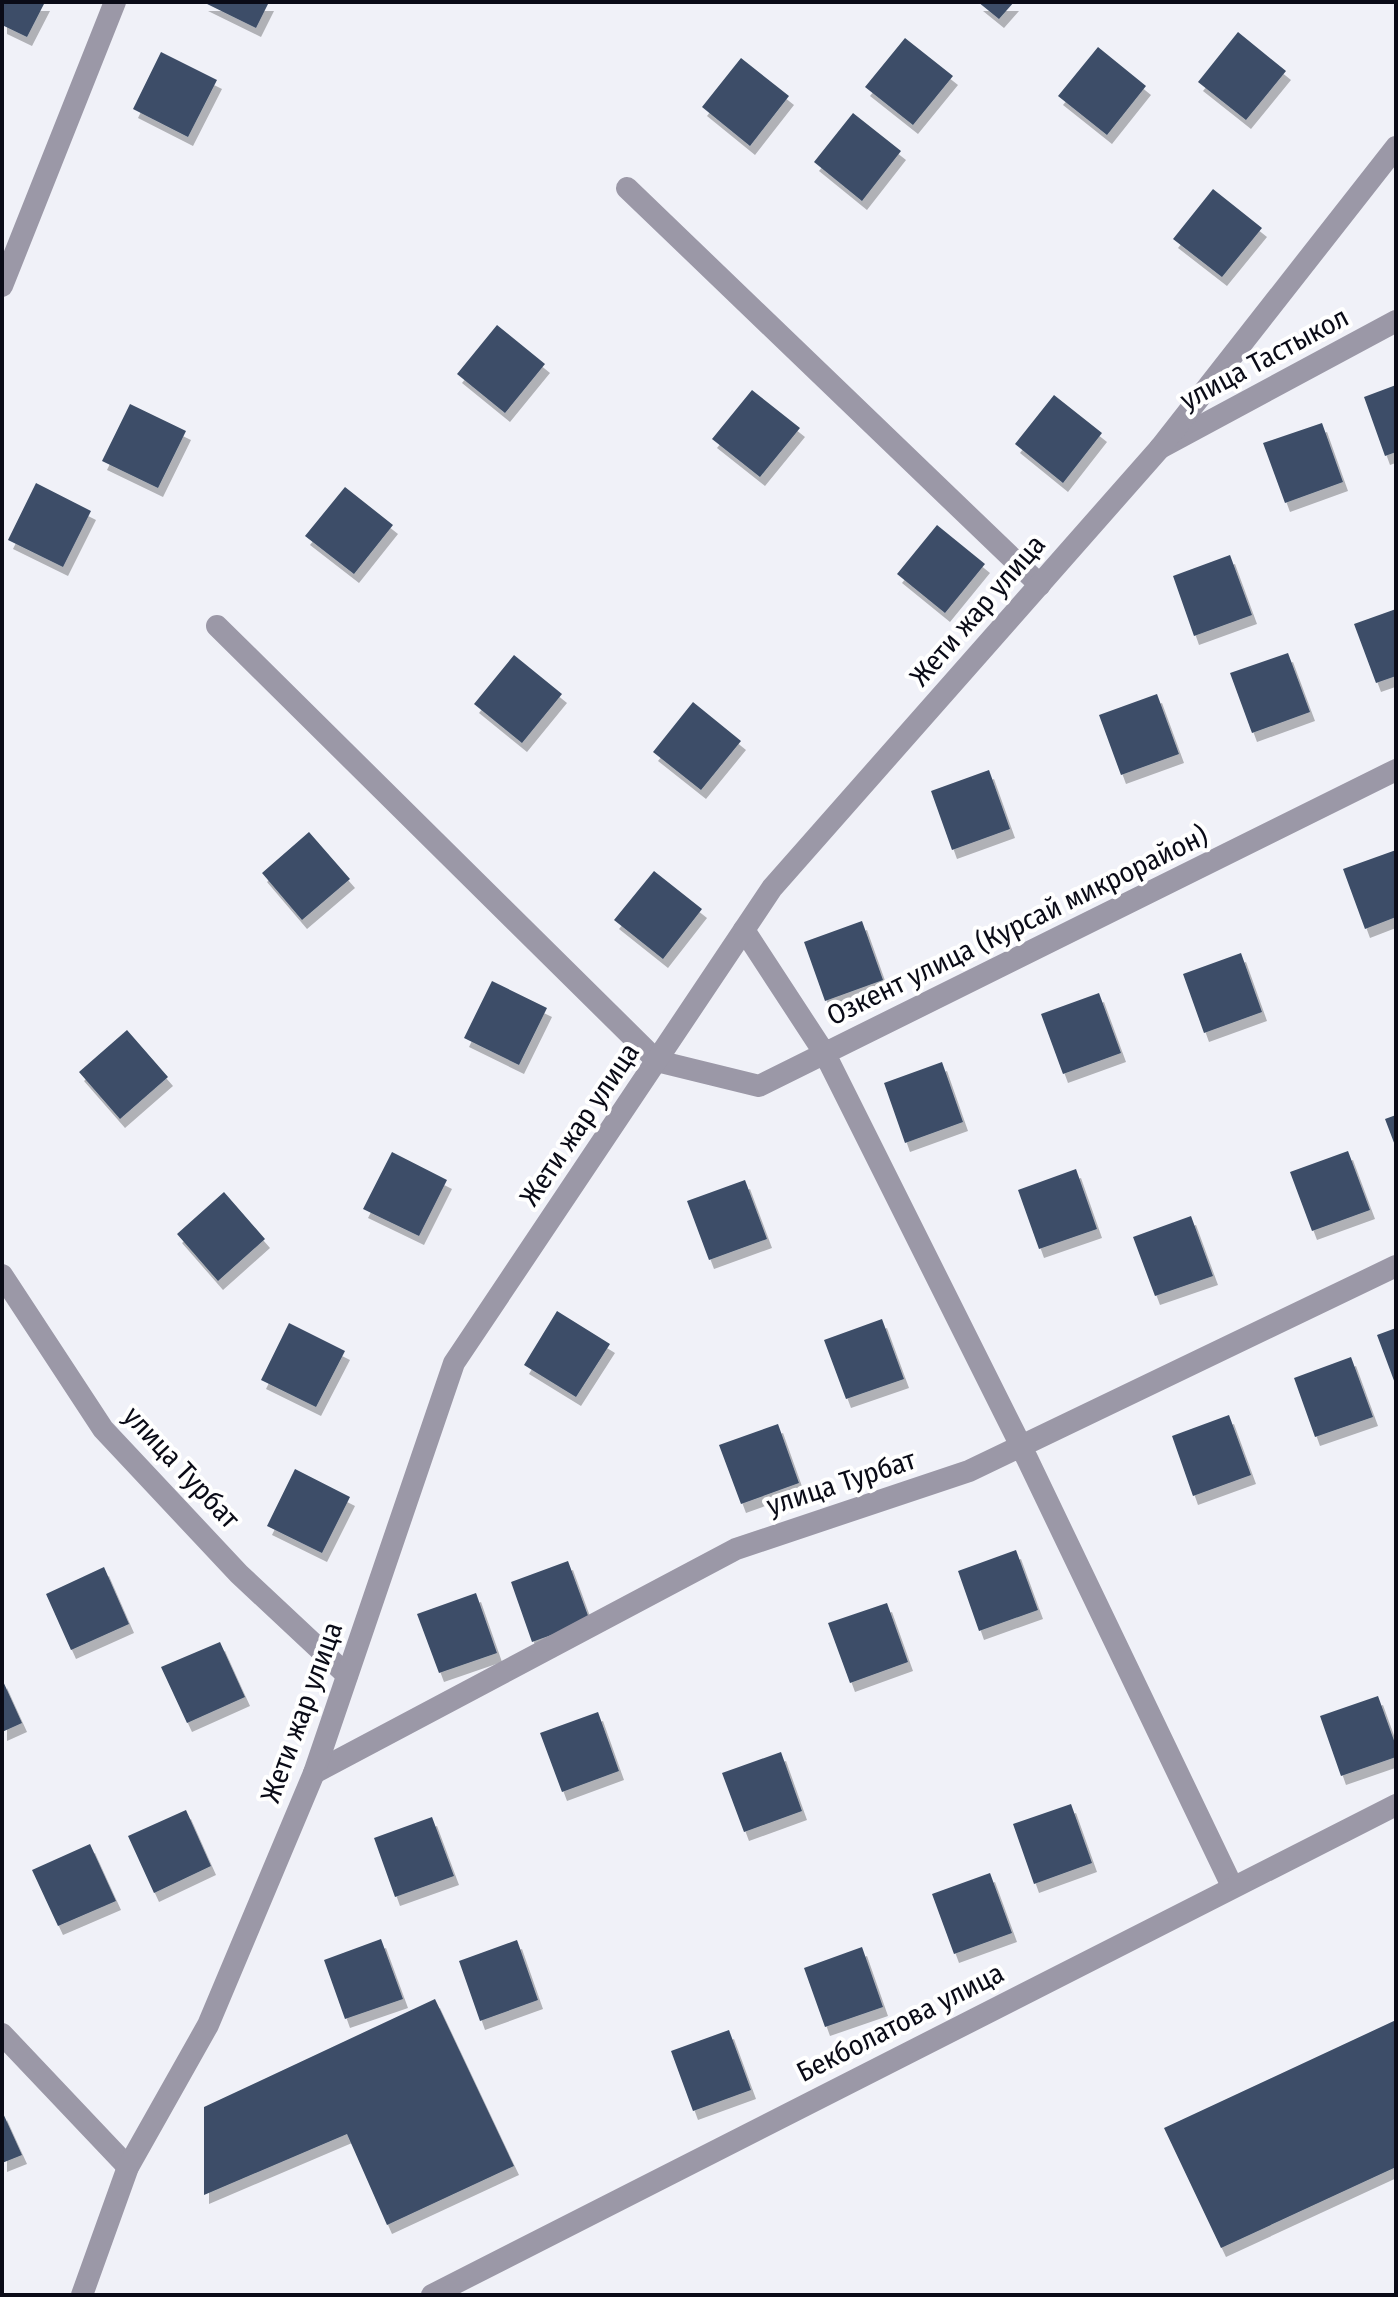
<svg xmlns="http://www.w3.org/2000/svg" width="1398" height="2297" font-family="'Fira Sans Condensed',sans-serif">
<defs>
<filter id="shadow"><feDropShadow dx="5" dy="9" stdDeviation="0" flood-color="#0004"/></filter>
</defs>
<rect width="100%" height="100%" fill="#f0f1f8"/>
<path fill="#3d4e67" filter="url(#shadow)" d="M 2,2 L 45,2 L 27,37 L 2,25 Z
M 203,2 L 269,2 L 256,28 Z
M 978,2 L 1014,2 L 999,19 Z
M 1238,32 L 1286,71 L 1246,120 L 1198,82 Z
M 905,38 L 953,76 L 913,125 L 865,87 Z
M 1098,47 L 1146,86 L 1107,135 L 1058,96 Z
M 161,52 L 217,80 L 188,137 L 133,109 Z
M 741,58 L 789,96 L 750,146 L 702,107 Z
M 853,113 L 901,151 L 862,201 L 814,162 Z
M 1213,189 L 1262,228 L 1222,277 L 1173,239 Z
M 497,325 L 545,364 L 505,413 L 457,374 Z
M 1396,385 L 1396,452 L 1385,456 L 1364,397 Z
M 752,390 L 800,428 L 760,477 L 712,439 Z
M 1054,395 L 1102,433 L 1063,483 L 1015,444 Z
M 130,404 L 186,431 L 158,488 L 102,461 Z
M 1322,423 L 1343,482 L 1285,503 L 1263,443 Z
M 36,483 L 91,511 L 63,567 L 8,540 Z
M 345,487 L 393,525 L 354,574 L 305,536 Z
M 937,525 L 985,564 L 945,613 L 897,574 Z
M 1230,555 L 1252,615 L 1194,636 L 1173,576 Z
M 1396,609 L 1396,676 L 1376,683 L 1354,624 Z
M 1288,653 L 1310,712 L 1252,733 L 1230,673 Z
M 514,655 L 562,694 L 522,743 L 474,704 Z
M 1157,694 L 1179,754 L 1121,775 L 1099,715 Z
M 693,702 L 741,741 L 701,790 L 653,752 Z
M 989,770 L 1010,829 L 952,850 L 931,791 Z
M 309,832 L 350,879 L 302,920 L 262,873 Z
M 1396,850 L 1396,917 L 1365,929 L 1343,869 Z
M 654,871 L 702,909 L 663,959 L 614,920 Z
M 862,921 L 883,980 L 825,1001 L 804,942 Z
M 1241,953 L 1262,1012 L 1204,1033 L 1183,974 Z
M 492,981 L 547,1008 L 519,1065 L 464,1038 Z
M 1099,993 L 1121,1053 L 1063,1074 L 1041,1014 Z
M 127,1030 L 168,1077 L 120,1119 L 79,1072 Z
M 942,1062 L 963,1122 L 905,1143 L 884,1083 Z
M 1396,1115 L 1396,1148 L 1385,1119 Z
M 1348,1151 L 1370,1210 L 1312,1231 L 1290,1172 Z
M 392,1152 L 447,1180 L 419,1236 L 363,1209 Z
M 1076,1169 L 1097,1229 L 1039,1249 L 1018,1190 Z
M 745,1180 L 767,1239 L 709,1260 L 687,1201 Z
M 224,1192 L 265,1239 L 218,1281 L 177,1234 Z
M 1191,1216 L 1213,1276 L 1155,1296 L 1133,1237 Z
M 557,1311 L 610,1344 L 576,1397 L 524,1365 Z
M 882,1319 L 904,1379 L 846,1399 L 824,1340 Z
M 289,1323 L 345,1351 L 316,1407 L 261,1380 Z
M 1396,1328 L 1396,1386 L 1377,1335 Z
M 1351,1357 L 1373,1417 L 1315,1437 L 1294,1378 Z
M 1229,1415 L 1251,1475 L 1193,1496 L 1172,1436 Z
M 778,1424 L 799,1483 L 741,1504 L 719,1445 Z
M 295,1469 L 350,1497 L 322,1553 L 267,1526 Z
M 1016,1550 L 1038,1610 L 979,1631 L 958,1571 Z
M 568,1561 L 590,1621 L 532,1642 L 511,1582 Z
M 104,1567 L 129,1624 L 71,1650 L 46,1594 Z
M 476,1593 L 497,1653 L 439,1673 L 417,1614 Z
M 887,1603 L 908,1662 L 850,1683 L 828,1623 Z
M 220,1642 L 245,1697 L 187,1723 L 161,1667 Z
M 2,1679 L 22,1723 L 2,1732 Z
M 1378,1696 L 1396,1746 L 1396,1757 L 1341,1776 L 1320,1716 Z
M 598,1712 L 619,1771 L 562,1792 L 540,1733 Z
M 781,1752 L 802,1811 L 744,1832 L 722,1773 Z
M 1071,1804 L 1092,1863 L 1034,1884 L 1013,1824 Z
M 186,1810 L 211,1866 L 154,1893 L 128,1836 Z
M 432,1817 L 454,1876 L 395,1897 L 374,1838 Z
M 90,1844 L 116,1901 L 58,1926 L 32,1870 Z
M 990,1873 L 1012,1933 L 954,1954 L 932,1894 Z
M 381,1939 L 403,1999 L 345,2019 L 324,1960 Z
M 517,1940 L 538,2000 L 480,2021 L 459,1961 Z
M 862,1947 L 883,2007 L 825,2027 L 804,1968 Z
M 435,1999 L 514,2166 L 387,2225 L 347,2134 L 204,2195 L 204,2107 Z
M 1396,2020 L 1396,2167 L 1221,2248 L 1164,2128 Z
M 729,2030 L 751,2090 L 693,2111 L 671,2051 Z
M 2,2111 L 22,2155 L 2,2163 Z"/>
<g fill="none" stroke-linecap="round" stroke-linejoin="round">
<path stroke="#9b98a7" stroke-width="22" d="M 627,188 L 1040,585
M 217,626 L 657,1061
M 2,2034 L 128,2167"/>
<path stroke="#9b98a7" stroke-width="22" d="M 2,286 L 115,2
M 1160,448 L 1396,321
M 744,930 L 825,1054 L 1021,1446 L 1232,1886
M 657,1061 L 759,1086 L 1396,770
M 2,1275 L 103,1429 L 239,1574 L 347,1675
M 314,1773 L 736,1549 L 969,1471 L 1396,1266"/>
<path stroke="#9b98a7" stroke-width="22" d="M 82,2295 L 128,2167 L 208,2025 L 314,1773 L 454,1363 L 772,888 L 1160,448 L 1396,147
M 432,2295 L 1396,1805"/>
</g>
<g text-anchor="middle" stroke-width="8" stroke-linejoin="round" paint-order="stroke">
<g font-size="28" fill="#0a0b17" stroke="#fff">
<text transform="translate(1264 358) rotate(-28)" y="10">улица Тастыкол</text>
<text transform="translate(977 610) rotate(-49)" y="10">Жети жар улица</text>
<text transform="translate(1017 925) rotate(-26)" y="10">Озкент улица (Курсай микрорайон)</text>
<text transform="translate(579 1124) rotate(-56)" y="10">Жети жар улица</text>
<text transform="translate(182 1467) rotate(47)" y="10">улица Турбат</text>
<text transform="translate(841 1482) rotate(-18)" y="10">улица Турбат</text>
<text transform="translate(301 1712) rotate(-70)" y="10">Жети жар улица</text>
<text transform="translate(900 2022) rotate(-27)" y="10">Бекболатова улица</text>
</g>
</g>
<rect width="1398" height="2297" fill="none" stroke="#0a0b17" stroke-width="8"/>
</svg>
